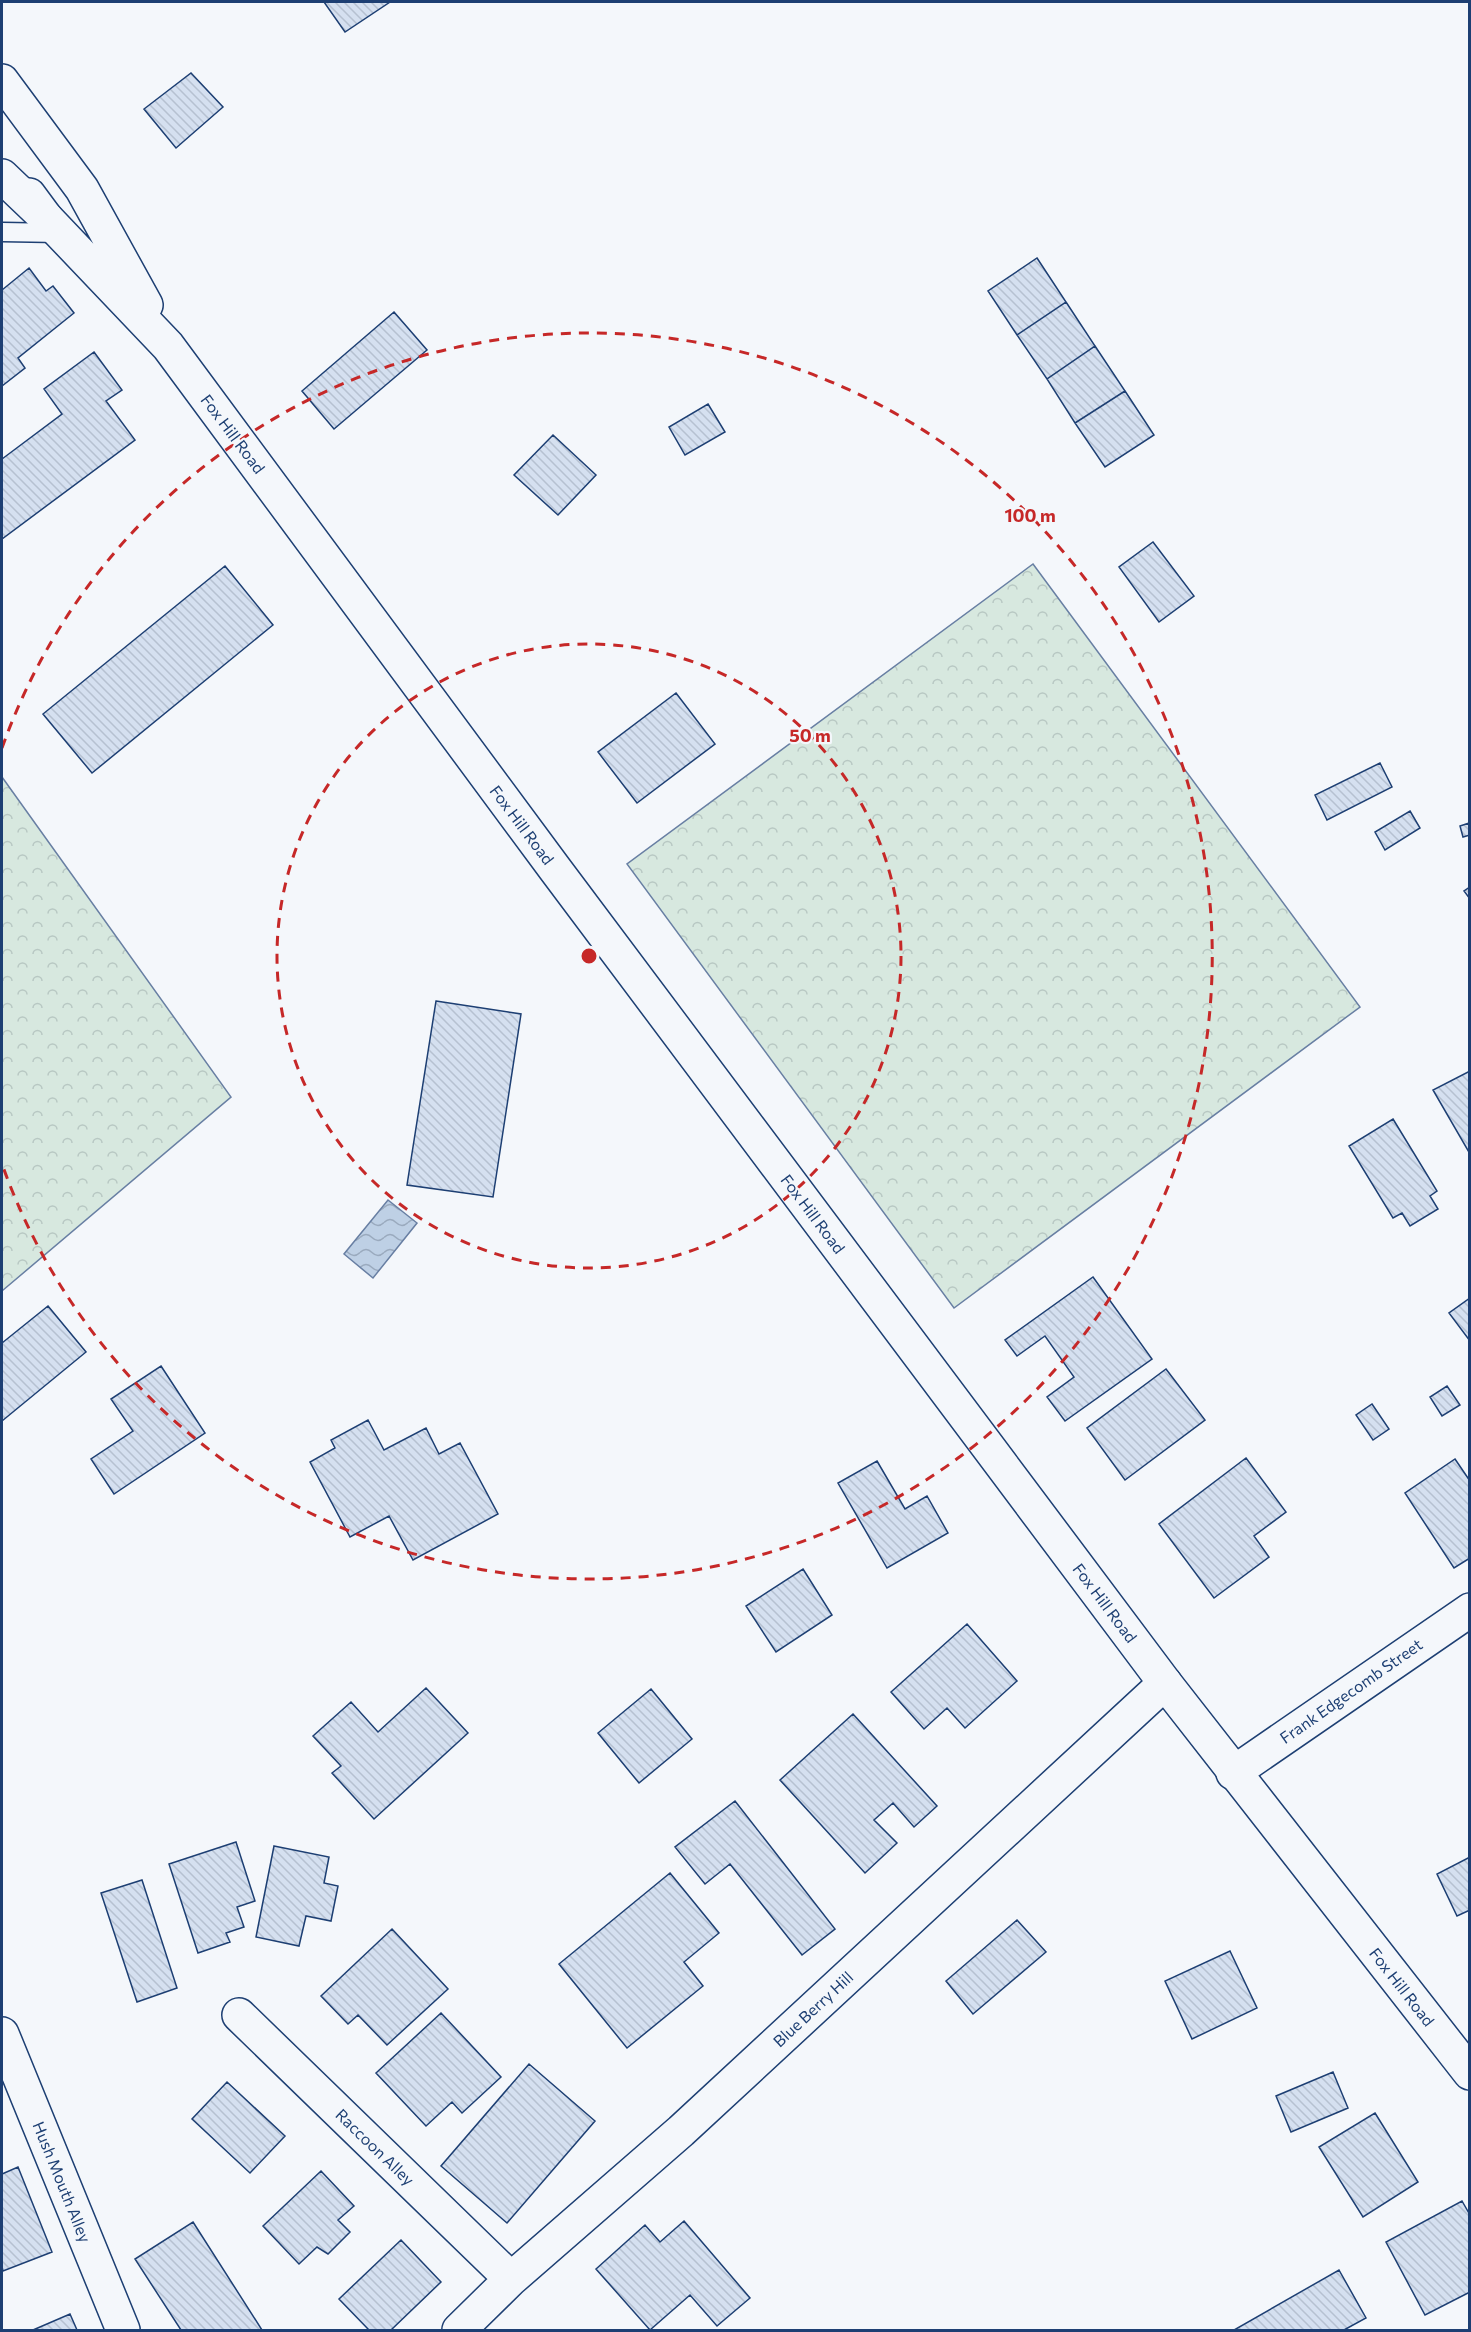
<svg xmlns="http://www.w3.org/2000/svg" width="1471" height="2332" font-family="Commissioner,sans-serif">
<defs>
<pattern id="forest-crowns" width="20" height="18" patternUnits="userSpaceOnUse" patternTransform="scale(1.5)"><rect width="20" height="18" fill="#d7e8df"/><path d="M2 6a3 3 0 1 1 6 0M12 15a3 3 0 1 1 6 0" fill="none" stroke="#b8c8c3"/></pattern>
<pattern id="water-waves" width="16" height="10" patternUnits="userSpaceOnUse" patternTransform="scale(1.5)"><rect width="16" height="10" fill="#bed0e5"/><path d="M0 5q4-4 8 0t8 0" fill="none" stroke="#9aaabe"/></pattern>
<pattern id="building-back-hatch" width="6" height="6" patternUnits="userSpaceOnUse" patternTransform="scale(1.5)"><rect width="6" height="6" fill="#d5e0f0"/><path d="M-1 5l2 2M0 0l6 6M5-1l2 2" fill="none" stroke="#b6c1d1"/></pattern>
</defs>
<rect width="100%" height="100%" fill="#f4f7fb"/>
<path fill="url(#forest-crowns)" stroke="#687fa3" stroke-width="1.5" d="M 1033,564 L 1360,1007 L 954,1308 L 627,864 Z
M 2,777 L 231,1097 L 2,1291 Z"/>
<path fill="url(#water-waves)" stroke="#687fa3" stroke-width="1.5" d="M 388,1200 L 417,1223 L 373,1278 L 344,1254 Z"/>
<path fill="url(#building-back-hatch)" stroke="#1d3f73" stroke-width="1.5" d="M 324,2 L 390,2 L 345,32 Z
M 191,73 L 223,107 L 176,148 L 144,109 Z
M 1037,258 L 1066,302 L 1017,335 L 988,291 Z
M 29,268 L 46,291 L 53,286 L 74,313 L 18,358 L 25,368 L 2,386 L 2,290 Z
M 1066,302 L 1095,346 L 1047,379 L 1017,335 Z
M 394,312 L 427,350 L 334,429 L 302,391 Z
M 1095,346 L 1125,391 L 1075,423 L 1047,379 Z
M 94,352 L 122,390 L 106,401 L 135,440 L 2,539 L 2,459 L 62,414 L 44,389 Z
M 1125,391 L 1154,435 L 1105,467 L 1075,423 Z
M 708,404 L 725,432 L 685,455 L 669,427 Z
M 553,435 L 596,475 L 558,515 L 514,475 Z
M 1153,542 L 1194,596 L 1159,622 L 1119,567 Z
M 225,566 L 273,625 L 92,773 L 43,714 Z
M 676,693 L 715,744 L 637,803 L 598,752 Z
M 1380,763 L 1392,787 L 1327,820 L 1315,795 Z
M 1410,811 L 1420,828 L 1385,850 L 1375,832 Z
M 1469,823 L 1470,835 L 1463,837 L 1460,826 Z
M 1470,887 L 1470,899 L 1464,891 Z
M 436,1001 L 521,1014 L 493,1197 L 407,1185 Z
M 1470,1071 L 1470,1154 L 1433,1090 Z
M 1393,1119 L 1437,1191 L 1430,1196 L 1438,1209 L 1410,1226 L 1402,1213 L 1393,1218 L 1349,1146 Z
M 1093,1277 L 1152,1359 L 1065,1421 L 1047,1397 L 1074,1377 L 1045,1336 L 1017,1356 L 1005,1340 Z
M 1470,1298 L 1470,1341 L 1449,1313 Z
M 48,1306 L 86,1352 L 2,1421 L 2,1343 Z
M 161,1366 L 205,1433 L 114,1494 L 91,1459 L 133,1431 L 111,1399 Z
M 1166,1369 L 1205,1420 L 1125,1480 L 1087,1428 Z
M 1447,1386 L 1460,1405 L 1442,1416 L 1430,1397 Z
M 1372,1404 L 1389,1429 L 1373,1440 L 1356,1415 Z
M 368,1420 L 384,1450 L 426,1428 L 439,1454 L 460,1443 L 498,1514 L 413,1560 L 389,1516 L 350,1537 L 310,1462 L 335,1448 L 331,1440 Z
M 1246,1458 L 1286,1512 L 1254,1536 L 1269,1557 L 1214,1598 L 1159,1524 Z
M 1455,1459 L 1470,1481 L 1470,1558 L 1454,1568 L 1405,1493 Z
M 877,1461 L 905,1509 L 927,1496 L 948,1533 L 887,1568 L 838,1483 Z
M 803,1569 L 832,1615 L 776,1652 L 746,1606 Z
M 967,1624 L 1017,1681 L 965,1728 L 947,1708 L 924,1729 L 891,1692 Z
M 426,1688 L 468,1733 L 374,1819 L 332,1773 L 341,1766 L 313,1736 L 351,1702 L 378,1732 Z
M 651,1689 L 692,1739 L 639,1783 L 598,1733 Z
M 853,1714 L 937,1806 L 914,1827 L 893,1803 L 874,1820 L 897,1843 L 865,1873 L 780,1780 Z
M 735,1801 L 835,1929 L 802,1955 L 730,1864 L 705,1884 L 675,1847 Z
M 236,1842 L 255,1901 L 237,1907 L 244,1927 L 226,1933 L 230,1942 L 198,1953 L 169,1864 Z
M 274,1846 L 329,1857 L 324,1883 L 338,1886 L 331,1921 L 306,1916 L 299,1946 L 256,1937 Z
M 1470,1857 L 1470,1910 L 1457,1916 L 1437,1874 Z
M 670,1873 L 719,1933 L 684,1962 L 703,1986 L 627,2048 L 559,1964 Z
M 142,1880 L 177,1988 L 137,2002 L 101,1893 Z
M 1017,1920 L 1046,1952 L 973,2014 L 946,1981 Z
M 392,1929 L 448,1989 L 387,2045 L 358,2015 L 348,2024 L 321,1996 Z
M 1230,1951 L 1257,2008 L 1192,2039 L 1165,1981 Z
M 441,2013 L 501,2077 L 462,2113 L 452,2102 L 426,2126 L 376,2073 Z
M 529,2064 L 595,2121 L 507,2223 L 441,2166 Z
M 1333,2072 L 1348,2108 L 1291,2132 L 1276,2096 Z
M 227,2082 L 285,2136 L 250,2173 L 192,2119 Z
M 1375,2113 L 1418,2182 L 1363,2217 L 1319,2147 Z
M 18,2167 L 52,2252 L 3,2271 L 2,2267 L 2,2174 Z
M 321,2171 L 354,2206 L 338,2220 L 350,2232 L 328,2254 L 317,2247 L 299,2264 L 263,2226 Z
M 1462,2201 L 1470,2215 L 1470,2292 L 1425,2315 L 1386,2242 Z
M 684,2221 L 750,2298 L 717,2326 L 690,2295 L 650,2330 L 596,2269 L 645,2225 L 660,2242 Z
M 193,2222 L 262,2330 L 181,2330 L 135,2259 Z
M 401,2240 L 441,2282 L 391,2330 L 369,2330 L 339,2299 Z
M 1339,2270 L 1366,2318 L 1344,2330 L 1234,2330 Z
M 70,2314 L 77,2330 L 33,2330 Z"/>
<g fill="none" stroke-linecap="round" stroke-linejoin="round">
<g stroke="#1d3f73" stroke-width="21">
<path id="service" d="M 2,232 L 60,233"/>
</g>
<g stroke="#1d3f73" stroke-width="36">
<path id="minor" d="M 1233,1773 L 1470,1610
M 239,2015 L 511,2279
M 2,2034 L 123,2330
M 459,2330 L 511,2279 L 681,2131 L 1165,1683"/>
</g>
<g stroke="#1d3f73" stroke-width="36">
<path id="secondary" d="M 2,81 L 82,189 L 146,305
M 29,195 L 46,218 L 168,346 L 555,869 L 1165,1683 L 1470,2073"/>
</g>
<g stroke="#1d3f73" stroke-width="36">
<path id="trunk" d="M 2,176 L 46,218"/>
</g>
<use href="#service" stroke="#f4f7fb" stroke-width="18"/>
<use href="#minor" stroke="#f4f7fb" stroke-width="33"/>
<use href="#secondary" stroke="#f4f7fb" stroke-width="33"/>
<use href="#trunk" stroke="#f4f7fb" stroke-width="33"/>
</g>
<g fill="none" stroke="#c62828" stroke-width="3" stroke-dasharray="10 8">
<circle cx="589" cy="956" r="312"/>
<path d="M2 748A623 623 0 1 1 2 1164"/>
</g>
<g text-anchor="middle" stroke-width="4.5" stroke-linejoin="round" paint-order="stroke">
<g font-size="16" fill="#1d3f73" stroke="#f4f7fb">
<text transform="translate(233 434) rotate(53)" y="6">Fox Hill Road</text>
<text transform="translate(522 825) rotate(53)" y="6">Fox Hill Road</text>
<text transform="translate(813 1214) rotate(53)" y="6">Fox Hill Road</text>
<text transform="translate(1105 1603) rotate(53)" y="6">Fox Hill Road</text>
<text transform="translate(1351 1691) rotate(-35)" y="6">Frank Edgecomb Street</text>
<text transform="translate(1402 1987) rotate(52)" y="6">Fox Hill Road</text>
<text transform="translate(813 2009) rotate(-43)" y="6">Blue Berry Hill</text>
<text transform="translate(375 2147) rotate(44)" y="6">Raccoon Alley</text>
<text transform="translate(62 2182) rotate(68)" y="6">Hush Mouth Alley</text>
</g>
</g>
<circle cx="589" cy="956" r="9" fill="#c62828" stroke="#f4f7fb" stroke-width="3"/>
<g font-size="18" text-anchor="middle" font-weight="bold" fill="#c62828" stroke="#f4f7fb" stroke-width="4.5" stroke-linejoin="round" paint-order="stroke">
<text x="1030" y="522">100 m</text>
<text x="810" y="742">50 m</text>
</g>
<rect width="1471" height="2332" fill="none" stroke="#1d3f73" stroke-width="6"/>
</svg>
